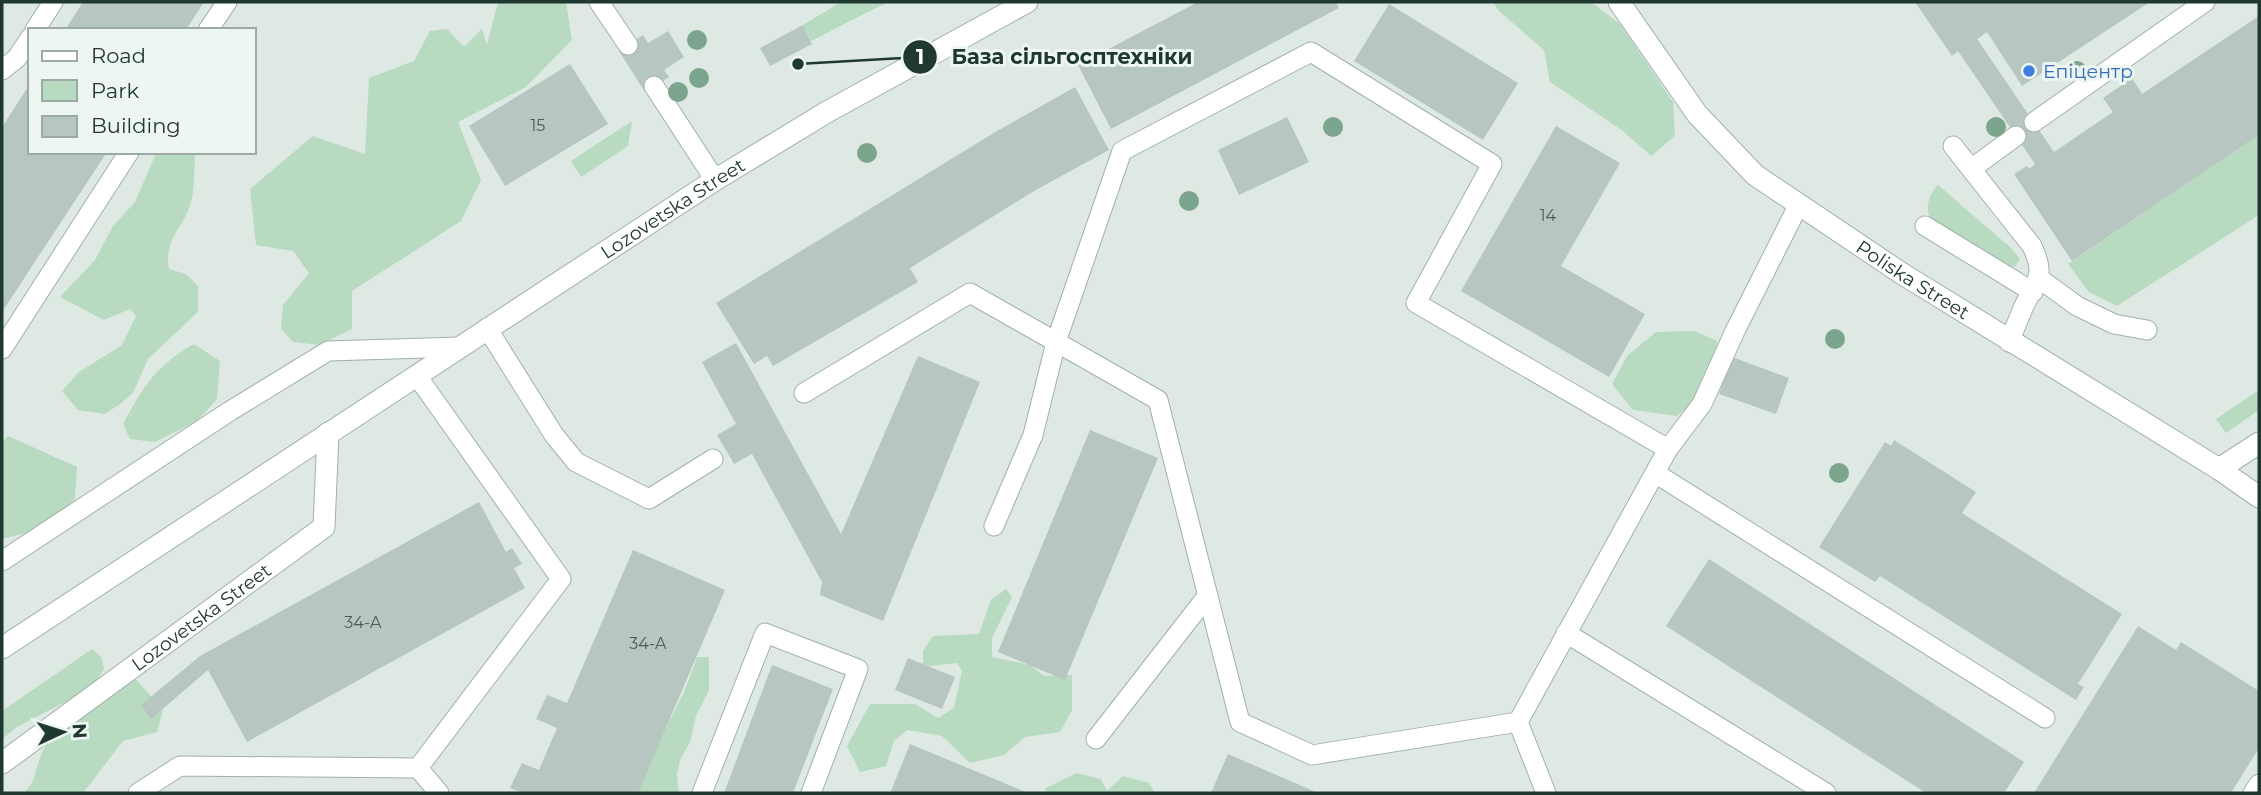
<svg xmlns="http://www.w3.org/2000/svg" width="2261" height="795" font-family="Montserrat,sans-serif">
<rect width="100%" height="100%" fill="#dee9e4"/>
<path fill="#b7dac1" d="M 498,2 L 566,2 L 572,40 L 526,87 L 458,122 L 481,180 L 461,221 L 352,291 L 352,329 L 319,345 L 293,342 L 281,329 L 283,305 L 309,273 L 293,251 L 256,245 L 250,189 L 313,136 L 365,154 L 369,78 L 414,61 L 430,31 L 447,29 L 464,47 L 482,29 L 487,45 Z
M 841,2 L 888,2 L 811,41 L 803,25 Z
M 1493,2 L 1591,2 L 1620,24 L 1673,102 L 1675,136 L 1651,156 L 1623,131 L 1550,82 L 1544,50 L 1499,11 Z
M 632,121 L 628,146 L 581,177 L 571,161 Z
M 2259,135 L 2259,215 L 2117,306 L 2089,292 L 2068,264 Z
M 162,152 L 192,152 L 195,157 C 194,171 195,188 191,202 C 185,227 163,239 169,269 L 186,274 L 198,286 L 198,312 L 148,359 L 133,393 L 119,405 L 104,414 L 78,410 L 62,391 L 79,372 L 122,345 L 136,316 L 130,309 L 104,320 L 60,297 L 95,260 L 113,226 L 135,202 L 155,156 Z
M 1938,185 L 2011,248 L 2020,259 L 2015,267 L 2006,265 L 1929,217 C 1926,205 1929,194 1938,185 Z
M 1695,331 L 1717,341 L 1717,373 L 1700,397 L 1677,416 L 1633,410 L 1612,384 L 1627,356 L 1656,332 Z
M 194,344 L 220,361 L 217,399 L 197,421 L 155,442 L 130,439 L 123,424 C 144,386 155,366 194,344 Z
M 2259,390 L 2259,410 L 2226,433 L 2216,419 Z
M 8,436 L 77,467 L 75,499 L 42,529 L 2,539 L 2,442 Z
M 1006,589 L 1012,597 L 992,638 L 992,657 L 1030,665 L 1044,676 L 1072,675 L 1072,710 L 1060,732 L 1025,737 L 1004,755 L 970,763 L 942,736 L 907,730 L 894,741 L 886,766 L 860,772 L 847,746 L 870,704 L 915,704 L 938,718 L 954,708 L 962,671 L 957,663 L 923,667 L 923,651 L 933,636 L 979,634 L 991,600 Z
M 92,649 L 102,658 L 104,669 L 92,688 L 17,727 L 2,739 L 2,711 Z
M 697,657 L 709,657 L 709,690 L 696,716 L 690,742 L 680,760 L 677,775 L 679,793 L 633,793 L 685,690 Z
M 134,677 L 163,710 L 157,732 L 123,741 L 83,793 L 24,793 L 32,783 L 42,752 L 59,725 Z
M 1076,773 L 1101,779 L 1107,791 L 1123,776 L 1149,783 L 1155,793 L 1045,793 L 1046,788 Z"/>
<path fill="#b7c6c0" d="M 83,2 L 204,2 L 186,30 L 65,30 Z
M 1198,2 L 1336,2 L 1339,8 L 1111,129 L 1078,65 Z
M 1915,2 L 2150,2 L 2022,86 L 1987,32 L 1977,39 L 2054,152 L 2113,112 L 2103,98 L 2132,78 L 2142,94 L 2259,16 L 2259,135 L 2072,261 L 2014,174 L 2027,166 L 2029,169 L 2035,164 L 1958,51 L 1952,56 Z
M 1389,4 L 1518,83 L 1483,140 L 1354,61 Z
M 803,25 L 812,44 L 770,66 L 760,48 Z
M 668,31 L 684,57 L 664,70 L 669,77 L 645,92 L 619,51 L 643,35 L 648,43 Z
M 570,64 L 608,124 L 505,186 L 469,126 Z
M 30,84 L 30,152 L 107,152 L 2,312 L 2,127 Z
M 1075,87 L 1109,150 L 1034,191 L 910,268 L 918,282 L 773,366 L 767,356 L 754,364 L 716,303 L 997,131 Z
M 1287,117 L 1309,162 L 1239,195 L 1218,150 Z
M 1556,126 L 1620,163 L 1561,266 L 1645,314 L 1609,377 L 1461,291 Z
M 736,343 L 841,534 L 918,356 L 980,382 L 883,621 L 820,595 L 822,582 L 752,454 L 734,464 L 717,435 L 736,424 L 702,362 Z
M 1732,357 L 1789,378 L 1776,414 L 1719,394 Z
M 1090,430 L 1158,458 L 1065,680 L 998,652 Z
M 1894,440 L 1976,492 L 1962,513 L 2122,614 L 2078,684 L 2084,687 L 2076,700 L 1880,576 L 1875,582 L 1819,547 L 1885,442 L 1891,446 Z
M 479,502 L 506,552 L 512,548 L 522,564 L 514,568 L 525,588 L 247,742 L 208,670 L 151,719 L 141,705 L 200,656 Z
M 633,550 L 725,590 L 638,793 L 522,793 L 510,788 L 522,763 L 539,770 L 557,728 L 536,719 L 547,695 L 567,703 Z
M 1709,559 L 2024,762 L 2004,793 L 1926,793 L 1666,626 Z
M 2138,626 L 2176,650 L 2181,642 L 2259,691 L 2259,748 L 2231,793 L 2034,793 Z
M 908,658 L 955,677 L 942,709 L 895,690 Z
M 772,665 L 833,689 L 793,793 L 724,793 Z
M 910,744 L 1028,793 L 896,793 L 891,791 Z
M 1228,754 L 1318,793 L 1211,793 Z"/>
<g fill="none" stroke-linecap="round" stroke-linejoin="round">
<g stroke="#a1b0ab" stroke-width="21">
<path id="lane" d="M 599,2 L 628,45
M 35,30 L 53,2
M 208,30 L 227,2
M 2,70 L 17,58 L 30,38
M 654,86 L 715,180
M 2034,122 L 2205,2
M 1953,146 L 2032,246 C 2046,276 2037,279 2024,306 C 2019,318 2014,330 2009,342
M 1971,169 L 2016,136
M 1925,226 L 2033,292
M 2040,279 L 2077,306 L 2114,324 L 2147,330
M 487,328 L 554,435 L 576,462 L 649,499 L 713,459
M 2,349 L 129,152
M 417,376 L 561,579 L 418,768 L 439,793
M 804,393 L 970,293 L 1158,400 L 1240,722 L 1312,755 L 1518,722
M 1655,473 L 2045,718
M 994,526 L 1033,435 L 1056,342 L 1122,151 L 1311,52 L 1492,164 L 1416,303 L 1668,449
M 2,561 L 230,411 L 328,351 L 459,347
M 1566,633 L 1826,793
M 1096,739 L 1208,595
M 138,793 L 180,766 L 418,768
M 702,793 L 765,633 L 858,669 L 811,793
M 1546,793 L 1518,722 L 1668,449 L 1702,404 L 1735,331 L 1799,204
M 2253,793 L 2259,784"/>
</g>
<g stroke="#a1b0ab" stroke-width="23">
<g id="street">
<path id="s1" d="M 1619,2 L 1697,114 L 1755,175 L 1901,273 L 2219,469 L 2259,497"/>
<path d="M 2219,469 L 2259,443"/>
<path id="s2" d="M 2,648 L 715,180 L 827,112 L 1027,2"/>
<path id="s3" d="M 2,763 L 324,527 L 328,433"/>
</g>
</g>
<use href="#lane" stroke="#fff" stroke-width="19"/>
<use href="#street" stroke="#fff" stroke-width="21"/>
</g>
<g fill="#7ca58d">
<circle cx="697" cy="40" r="10"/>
<circle cx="2077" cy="71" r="10"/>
<circle cx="699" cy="78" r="10"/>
<circle cx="678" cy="92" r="10"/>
<circle cx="1333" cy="127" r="10"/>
<circle cx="1996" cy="127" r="10"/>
<circle cx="867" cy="153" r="10"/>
<circle cx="1189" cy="201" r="10"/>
<circle cx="1835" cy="339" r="10"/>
<circle cx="1839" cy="473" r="10"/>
</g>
<circle fill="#3f7fe0" stroke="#eef6f2" stroke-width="2.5" cx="2029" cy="71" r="7"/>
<g text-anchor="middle" stroke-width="6" stroke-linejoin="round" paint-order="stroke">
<g font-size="16" fill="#465c56">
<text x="538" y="131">15</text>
<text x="1548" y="221">14</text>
<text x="363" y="628">34-А</text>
<text x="648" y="649">34-А</text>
</g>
<g font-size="19" fill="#366cbe" stroke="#eef6f2" text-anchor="start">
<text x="2043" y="78">Епіцентр</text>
</g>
<g font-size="19" fill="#203832" stroke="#eef6f2">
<text dy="7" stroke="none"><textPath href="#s2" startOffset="802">Lozovetska Street</textPath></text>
<text dy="7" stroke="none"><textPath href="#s1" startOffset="410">Poliska Street</textPath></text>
<text dy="7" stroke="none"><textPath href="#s3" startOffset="247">Lozovetska Street</textPath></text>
</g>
</g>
<path fill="none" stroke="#203832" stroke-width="2.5" d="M798 64L920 57"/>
<g fill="#203832" stroke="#eef6f2" stroke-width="2.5">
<circle cx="798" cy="64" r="7"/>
<circle cx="920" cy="57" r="18"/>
</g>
<g font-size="21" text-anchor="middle" font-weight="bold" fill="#fff">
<text x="920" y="64">1</text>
</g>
<g font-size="21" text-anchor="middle" font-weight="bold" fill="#203832" stroke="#eef6f2" stroke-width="6" stroke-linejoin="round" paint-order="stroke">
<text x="1072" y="64">База сільгосптехніки</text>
</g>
<rect width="2261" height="795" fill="none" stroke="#203832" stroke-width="7"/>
<rect x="28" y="28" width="228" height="126" fill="#eef6f2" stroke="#9caaa5" stroke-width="2"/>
<rect x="42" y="51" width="35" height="10" fill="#ffffff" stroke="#9caaa5" stroke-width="2"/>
<text x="91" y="63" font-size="21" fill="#203832">Road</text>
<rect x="42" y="80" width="35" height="21" fill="#b7dac1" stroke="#9caaa5" stroke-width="2"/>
<text x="91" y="98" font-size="21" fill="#203832">Park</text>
<rect x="42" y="116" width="35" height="21" fill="#b7c6c0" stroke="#9caaa5" stroke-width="2"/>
<text x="91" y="133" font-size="21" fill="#203832">Building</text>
<g transform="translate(63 732) rotate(86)" stroke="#eef6f2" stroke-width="5" paint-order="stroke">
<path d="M0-5L12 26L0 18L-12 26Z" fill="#203832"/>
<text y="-10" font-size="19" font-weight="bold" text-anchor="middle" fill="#203832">N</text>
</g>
</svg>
